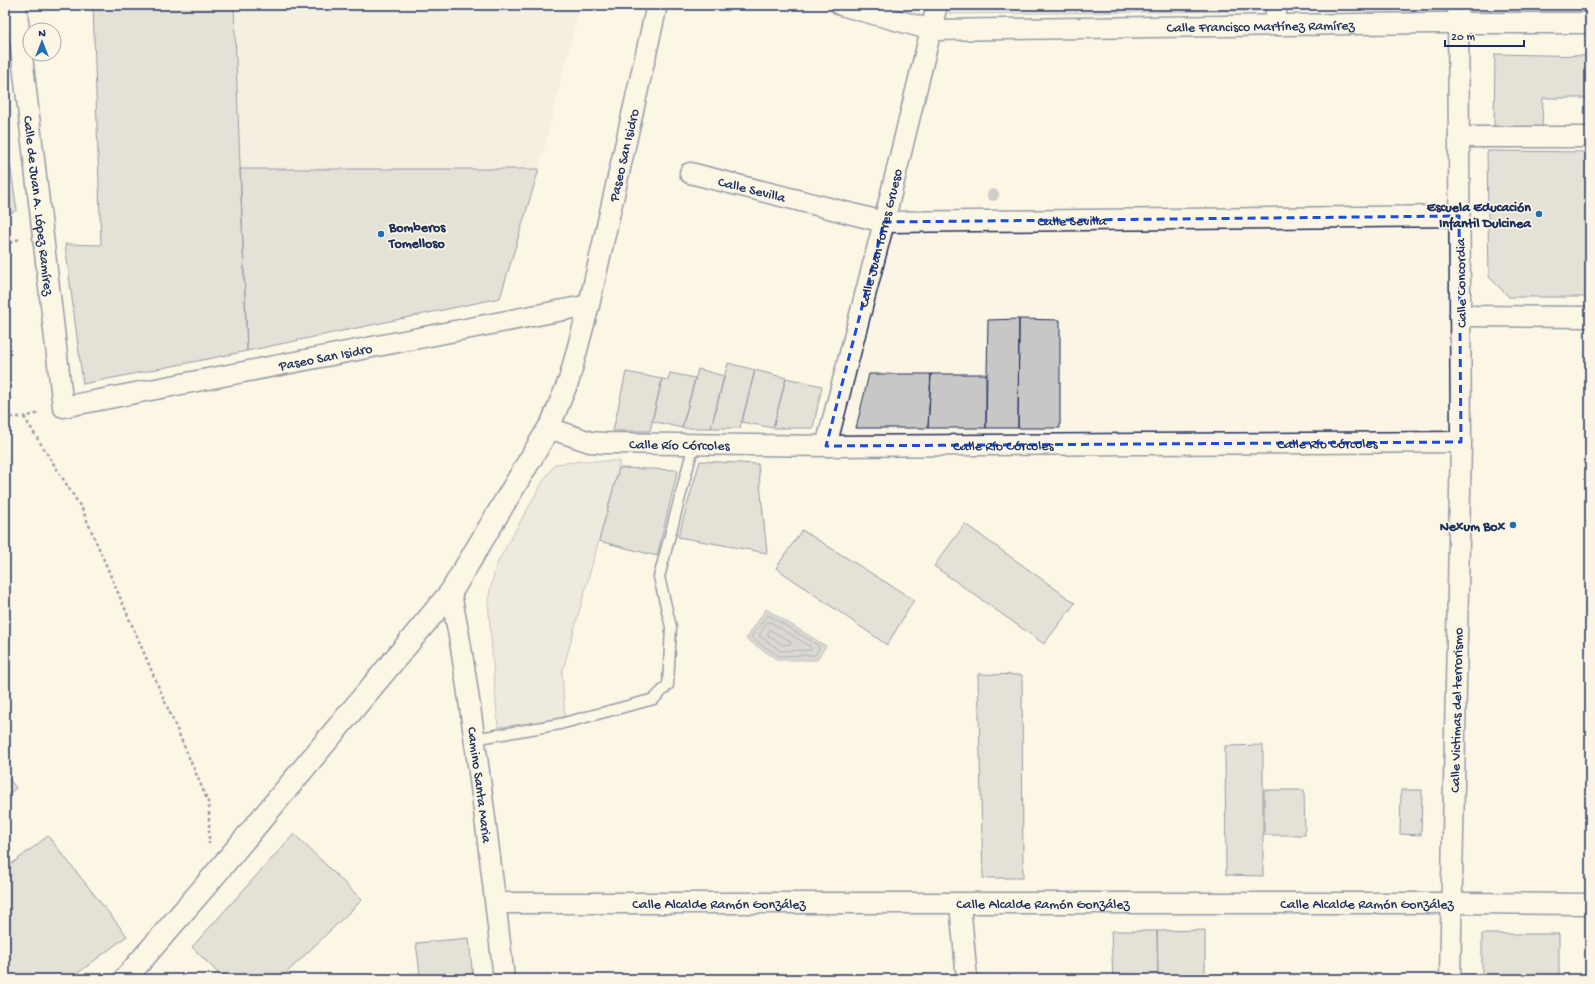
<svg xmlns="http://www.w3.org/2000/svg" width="1595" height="984" font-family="'Gochi Hand',sans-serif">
<rect width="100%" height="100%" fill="#fcf5e5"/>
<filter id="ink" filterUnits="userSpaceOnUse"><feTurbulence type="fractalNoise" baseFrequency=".025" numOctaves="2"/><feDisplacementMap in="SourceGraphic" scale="8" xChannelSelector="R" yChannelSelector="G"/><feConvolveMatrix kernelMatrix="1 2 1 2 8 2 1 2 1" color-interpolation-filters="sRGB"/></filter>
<g filter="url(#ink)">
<path fill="#ece7dc" d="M 234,5 L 580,5 L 539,169 L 240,169 Z"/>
<path fill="#dfdbd4" stroke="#7d8599" d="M 951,5 L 1258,5 L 1258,11 L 949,14 Z
M 583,461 L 619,461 L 619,468 L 562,673 L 565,719 L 498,727 L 488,600 L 496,565 L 542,483 L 555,464 Z"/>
<path fill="#b2b4b8" stroke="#767f94" d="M 766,609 L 826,646 L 817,660 L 778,660 L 746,639 Z"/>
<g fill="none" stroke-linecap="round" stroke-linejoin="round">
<path stroke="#576482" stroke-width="1" d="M 768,615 L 819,646 L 819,648 L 815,655 L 779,656 L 753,639 L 752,636 Z
M 768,622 L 770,622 L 811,647 L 811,650 L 781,651 L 759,636 Z
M 770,630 L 790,641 L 791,644 L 783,645 L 768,636 L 768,633 Z"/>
</g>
<path fill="#c8c7c6" stroke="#1b2f5e" d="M 93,5 L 234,5 L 247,351 L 83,384 L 65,244 L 101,245 Z
M 1495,54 L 1590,56 L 1590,98 L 1543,98 L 1542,130 L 1494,129 Z
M 5,131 L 17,210 L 5,216 Z
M 1487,151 L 1590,152 L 1590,297 L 1509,297 L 1489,277 Z
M 240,169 L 539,169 L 500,298 L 247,351 Z
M 1019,319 L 1018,428 L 986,428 L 988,320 Z
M 1019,319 L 1060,320 L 1060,428 L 1018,428 Z
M 728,363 L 755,370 L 740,428 L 711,428 Z
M 698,369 L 724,376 L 711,428 L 682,428 Z
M 755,370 L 786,378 L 773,428 L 742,422 Z
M 626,372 L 662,379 L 650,431 L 613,431 Z
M 670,373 L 695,378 L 682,428 L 652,421 L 662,379 L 668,380 Z
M 869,374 L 931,374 L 928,428 L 856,428 Z
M 931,374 L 986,374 L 986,428 L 928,428 Z
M 786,378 L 822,386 L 813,428 L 773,428 Z
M 700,461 L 758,464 L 767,553 L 678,537 Z
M 619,468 L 678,470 L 657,556 L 599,541 Z
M 965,524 L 1075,603 L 1044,644 L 934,566 Z
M 802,530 L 914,600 L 887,645 L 776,568 Z
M 978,674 L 1022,675 L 1023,878 L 983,878 Z
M 1263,745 L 1263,876 L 1226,875 L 1225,746 Z
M 5,774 L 16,788 L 5,797 Z
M 1264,790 L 1304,790 L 1305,835 L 1264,835 Z
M 1401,790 L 1422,790 L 1421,835 L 1400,834 Z
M 294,834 L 362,900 L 280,979 L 224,979 L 192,947 Z
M 48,836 L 127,936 L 70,979 L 5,979 L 5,869 Z
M 1205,930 L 1205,979 L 1158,979 L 1157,931 Z
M 1111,931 L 1157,931 L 1158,979 L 1113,979 Z
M 1482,934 L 1559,934 L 1559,978 L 1482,978 Z
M 469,938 L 473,979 L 402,979 L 402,975 L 420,973 L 416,943 Z"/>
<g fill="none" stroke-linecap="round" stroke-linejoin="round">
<g stroke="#1b2f5e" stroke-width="13">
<path id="service" d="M 474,739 L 560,724 L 654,699 L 668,685 L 671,627 L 659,577 L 694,444"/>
</g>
<g stroke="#1b2f5e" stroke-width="23">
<g id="minor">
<path id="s1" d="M 16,5 L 63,407 L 589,305"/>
<path id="s2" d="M 657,5 L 589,305 L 569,380 L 549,428 L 590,442 L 604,443 L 826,446 L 1461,442"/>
<path id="s3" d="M 841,5 L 932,30 L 1432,23 L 1590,23"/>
<path d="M 1276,5 L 1276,25"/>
<path d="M 1459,137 L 1590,137"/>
<path id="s4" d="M 690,173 L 884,222 L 1459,216"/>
<path d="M 1460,316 L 1590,317"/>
<path id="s5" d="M 826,446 L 884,222 L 937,5"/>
<path id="s6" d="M 451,592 C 454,613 459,633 462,654 C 479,762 492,871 504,979"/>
<path id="s7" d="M 496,903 L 1452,903 L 1590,904"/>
<path d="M 960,904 L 967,979"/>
<path id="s8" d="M 1450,979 L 1461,442 L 1458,5"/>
</g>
</g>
<g stroke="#1b2f5e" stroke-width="25">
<path id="secondary" d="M 125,979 L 208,883 L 451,592 L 549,428"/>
</g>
<path stroke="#1b2f5e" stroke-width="2.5" stroke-dasharray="3 3" stroke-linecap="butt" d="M 5,245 L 19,239
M 5,417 L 24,417 L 40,413
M 24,417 L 82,509 L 209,804 L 209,844"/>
<use href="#service" stroke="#fcf5e5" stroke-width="10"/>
<use href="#minor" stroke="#fcf5e5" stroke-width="20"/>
<use href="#secondary" stroke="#fcf5e5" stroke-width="22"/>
</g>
<circle fill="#969ba8" cx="993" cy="195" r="6"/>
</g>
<path d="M0 0H1595V984H0ZM 1459,216 L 1461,442 L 826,446 L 884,222 Z" fill="#fcf5e5" fill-opacity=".55" fill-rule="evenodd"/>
<path fill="none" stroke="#1d4ed8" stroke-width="3" stroke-dasharray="8 5" stroke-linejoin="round" d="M 1459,216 L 1461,442 L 826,446 L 884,222 Z"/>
<g fill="#1f6fb2" stroke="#fcf5e5" stroke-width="1.5">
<circle cx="1539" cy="214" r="4"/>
<circle cx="381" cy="234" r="4"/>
<circle cx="1513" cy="525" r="4"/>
</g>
<g text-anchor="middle" stroke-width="3.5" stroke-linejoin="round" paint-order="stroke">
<g font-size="14" fill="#1b2f5e" stroke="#fcf5e5">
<text dy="5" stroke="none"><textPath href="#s3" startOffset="423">Calle Francisco Martínez Ramírez</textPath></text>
<text transform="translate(623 155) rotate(-77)" y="5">Paseo San Isidro</text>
<text dy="5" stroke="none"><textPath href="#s4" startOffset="64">Calle Sevilla</textPath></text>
<text dy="5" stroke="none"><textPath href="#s1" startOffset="202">Calle de Juan A. López Ramírez</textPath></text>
<text dy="5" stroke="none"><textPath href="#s4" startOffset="388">Calle Sevilla</textPath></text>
<text dy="5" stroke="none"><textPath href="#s5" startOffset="215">Calle Juan Torres Grueso</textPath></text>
<text transform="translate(1460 283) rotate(-91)" y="5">Calle Concordia</text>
<text dy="5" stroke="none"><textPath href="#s1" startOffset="672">Paseo San Isidro</textPath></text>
<text dy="5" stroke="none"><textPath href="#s2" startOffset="1218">Calle Río Córcoles</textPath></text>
<text dy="5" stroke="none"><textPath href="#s2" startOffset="570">Calle Río Córcoles</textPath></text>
<text dy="5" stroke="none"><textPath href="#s2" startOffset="894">Calle Río Córcoles</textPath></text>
<text dy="5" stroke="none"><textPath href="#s8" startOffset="269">Calle Victimas del terrorismo</textPath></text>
<text dy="5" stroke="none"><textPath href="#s6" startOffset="195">Camino Santa Maria</textPath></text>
<text dy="5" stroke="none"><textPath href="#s7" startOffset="871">Calle Alcalde Ramón González</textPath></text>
<text dy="5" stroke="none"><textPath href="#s7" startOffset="223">Calle Alcalde Ramón González</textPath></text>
<text dy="5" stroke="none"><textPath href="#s7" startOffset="547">Calle Alcalde Ramón González</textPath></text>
</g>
<g font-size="14" font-weight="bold" fill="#1b2f5e" stroke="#fcf5e5" text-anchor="end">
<text x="1531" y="211">Escuela Educación<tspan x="1531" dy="16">Infantil Dulcinea</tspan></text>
<text x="389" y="231" text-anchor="start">Bomberos<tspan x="389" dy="16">Tomelloso</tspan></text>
<text x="1505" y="530">Nexum Box</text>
</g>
</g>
<rect width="1595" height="984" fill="none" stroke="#fcf5e5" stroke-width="20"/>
<rect x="10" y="10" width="1575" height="964" fill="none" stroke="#1b2f5e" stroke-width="1.5" filter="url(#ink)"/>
<g transform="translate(42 42)"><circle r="19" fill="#fcf5e5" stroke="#a2a6af"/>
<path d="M0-3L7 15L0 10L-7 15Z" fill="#1f6fb2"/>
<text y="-6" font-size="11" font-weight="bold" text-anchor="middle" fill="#1b2f5e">N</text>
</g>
<path d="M1445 40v6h79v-6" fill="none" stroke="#1b2f5e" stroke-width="2"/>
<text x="1451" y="40" font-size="12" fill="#1b2f5e" stroke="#fcf5e5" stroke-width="3" paint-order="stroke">20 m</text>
</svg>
